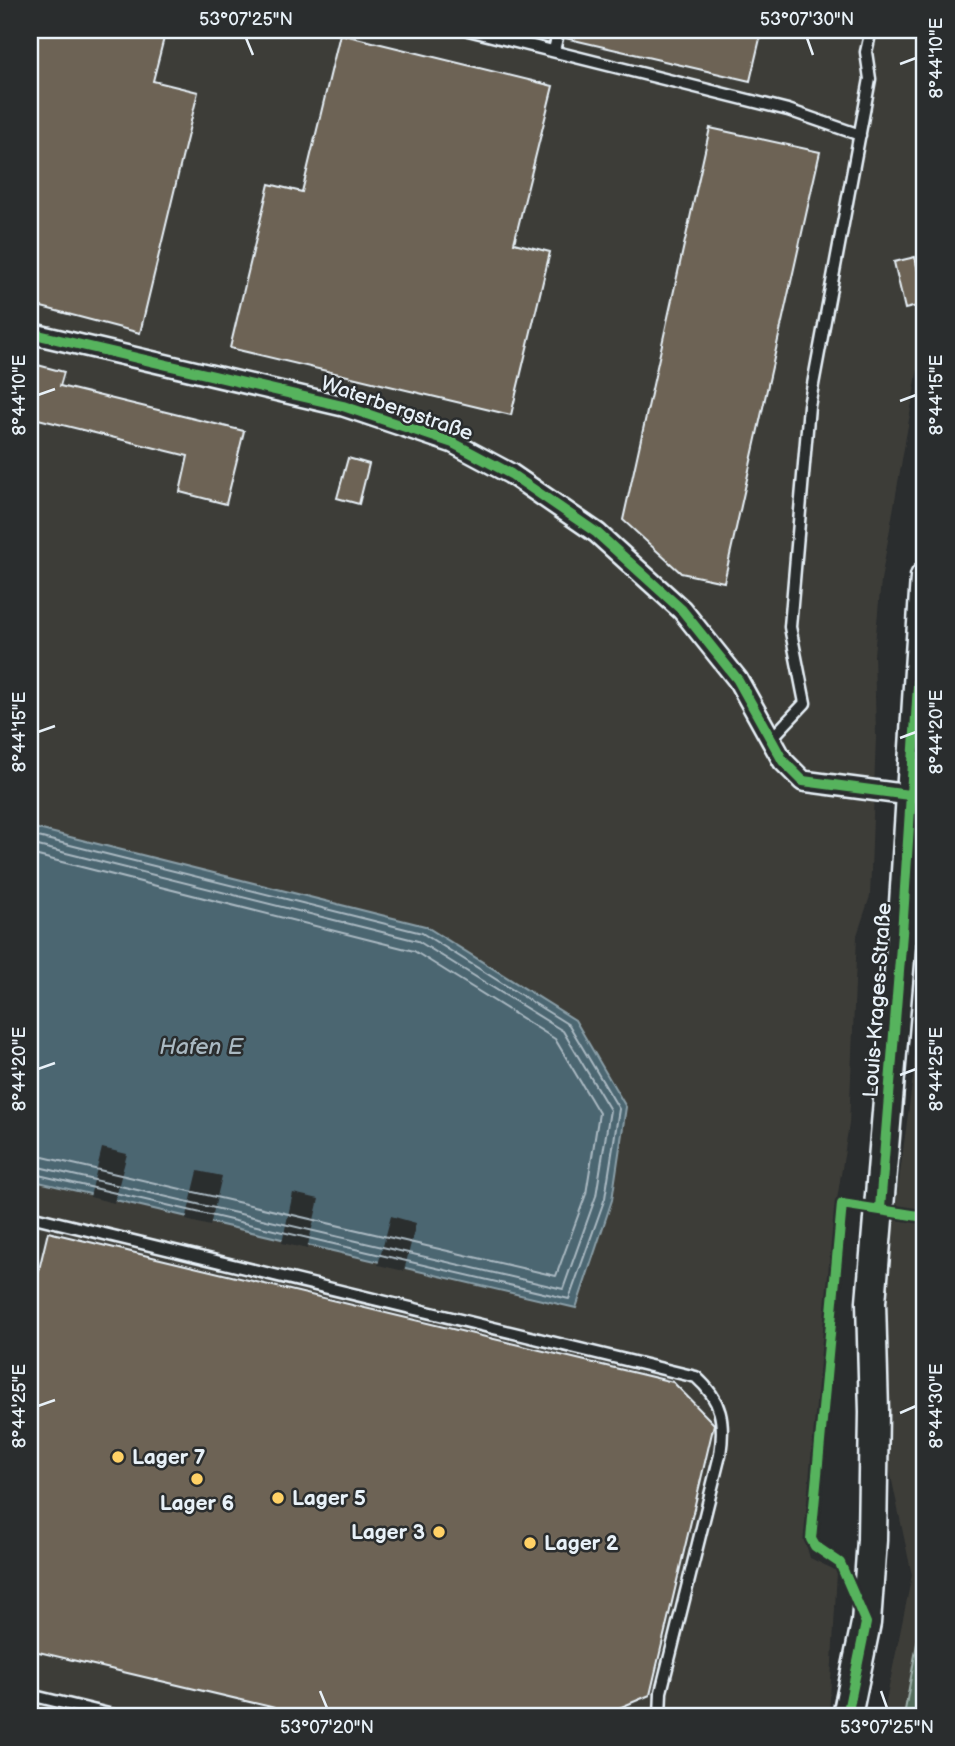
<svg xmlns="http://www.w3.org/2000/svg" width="955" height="1746" font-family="'Balsamiq Sans',sans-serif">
<rect width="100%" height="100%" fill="#2a2d2e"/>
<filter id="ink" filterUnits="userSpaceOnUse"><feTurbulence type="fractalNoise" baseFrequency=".0143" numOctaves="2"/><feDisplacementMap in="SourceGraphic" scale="14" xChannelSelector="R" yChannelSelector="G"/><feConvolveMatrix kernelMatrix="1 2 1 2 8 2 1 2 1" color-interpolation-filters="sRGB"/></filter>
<g filter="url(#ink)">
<path fill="#3e3e39" d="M 30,30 L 925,30 L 925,328 L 881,580 L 874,654 L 876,736 L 870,896 L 857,935 L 849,1124 L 834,1218 L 805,1541 L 810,1558 L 837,1571 L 829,1716 L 30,1716 L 30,1180 L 576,1308 L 425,926 L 30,827 Z
M 925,856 L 925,1599 L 904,1716 L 883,1716 L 912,1575 L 887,1457 L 883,1299 L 914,1070 Z"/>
<path fill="#526d5c" stroke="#9dafaa" stroke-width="2" d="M 925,1599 L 925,1716 L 904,1716 Z"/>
<path fill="#4c6671" stroke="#8a9ea7" stroke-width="2" d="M 30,827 L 425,926 L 575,1020 L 626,1107 L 612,1200 L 576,1308 L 30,1180 Z"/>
<path fill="#2a2d2e" d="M 102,1148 L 127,1154 L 114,1203 L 90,1197 Z
M 198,1171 L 222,1176 L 210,1226 L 186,1220 Z
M 293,1193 L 319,1199 L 307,1249 L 282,1243 Z
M 391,1216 L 416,1223 L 404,1271 L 378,1265 Z"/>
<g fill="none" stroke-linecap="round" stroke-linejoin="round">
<path stroke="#aab9c2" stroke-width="2" d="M 30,835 L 422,933 L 569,1025 L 619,1109 L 605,1198 L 569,1299 L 30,1173
M 30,844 L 418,941 L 563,1031 L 610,1110 L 596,1196 L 563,1289 L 30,1165
M 30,854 L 414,951 L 555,1039 L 599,1113 L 586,1194 L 556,1276 L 30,1154"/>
</g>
<path fill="#6d6454" stroke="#e8f1f8" stroke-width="2" d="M 30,30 L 166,30 L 153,81 L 198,92 L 140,333 L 30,304 Z
M 566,30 L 762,30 L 750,81 L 565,38 Z
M 340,34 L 553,86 L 514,243 L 550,252 L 511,415 L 230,348 L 269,184 L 302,192 Z
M 710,128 L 820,152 L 724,582 L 681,573 L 623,520 Z
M 915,257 L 925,304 L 905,309 L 894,262 Z
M 30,363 L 64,372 L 60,386 L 244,431 L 226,504 L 180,492 L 188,456 L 30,417 Z
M 348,458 L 369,464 L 359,504 L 337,498 Z
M 48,1232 L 673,1382 L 714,1424 L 650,1695 L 600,1716 L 309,1716 L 30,1650 L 30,1307 Z"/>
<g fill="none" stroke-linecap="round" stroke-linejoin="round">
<g stroke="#e8f1f8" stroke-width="15">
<path id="lane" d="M 468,30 L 788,110 L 860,135
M 554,50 L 559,30
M 771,739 L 805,703 L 790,627 L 809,406 L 870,79 L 866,52 L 871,30
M 30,1216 L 696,1377 C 722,1400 725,1422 720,1455 L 661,1692 L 660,1716
M 30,1695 L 117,1716"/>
</g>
<g stroke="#e8f1f8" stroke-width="24">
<path id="street" d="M 30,333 L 343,406 L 453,443 L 511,474 L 597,533 L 682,610 L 738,680 L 783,761 L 803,781 L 909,795"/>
</g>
<g stroke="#e8f1f8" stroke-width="33">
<path id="secondary" d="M 847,1716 L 866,1623 L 872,1540 L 874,1412 L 871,1302 L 902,934 L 925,577"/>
</g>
<use href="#lane" stroke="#2a2d2e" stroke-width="10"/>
<use href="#street" stroke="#2a2d2e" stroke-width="19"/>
<use href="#secondary" stroke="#2a2d2e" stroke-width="28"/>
<g stroke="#2a2d2e" stroke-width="15">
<path id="cycleway" d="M 30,333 L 343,406 L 453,443 L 511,474 L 597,533 L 682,610 L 738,680 L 783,761 L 803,781 L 909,795
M 880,1208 L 902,934 L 925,577
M 847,1716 L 866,1623 L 840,1563 L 815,1546 L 811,1539 L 842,1204 L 925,1217"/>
</g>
<use href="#cycleway" stroke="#56b35d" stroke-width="10"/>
</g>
</g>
<path fill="none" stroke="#e8f1f8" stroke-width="2.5" d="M 246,38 L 253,55M 807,38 L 813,55M 900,64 L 916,58M 38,395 L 55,389M 900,401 L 916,395M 38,732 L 55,726M 900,738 L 916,732M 38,1069 L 55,1063M 900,1075 L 916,1069M 38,1406 L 55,1400M 900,1413 L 916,1406M 320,1691 L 327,1708M 881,1691 L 887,1708"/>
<g fill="#ffd166" stroke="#2a2d2e" stroke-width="2.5">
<circle cx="118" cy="1457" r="7"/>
<circle cx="197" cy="1479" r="7"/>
<circle cx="278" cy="1498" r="7"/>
<circle cx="439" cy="1532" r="7"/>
<circle cx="530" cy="1543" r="7"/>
</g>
<g text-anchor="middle" stroke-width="5" stroke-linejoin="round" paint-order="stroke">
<g font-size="21" fill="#e8f1f8" stroke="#2a2d2e">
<text transform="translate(397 408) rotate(19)" y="7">Waterbergstraße</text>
<text transform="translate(877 1000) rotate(-86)" y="7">Louis-Krages-Straße</text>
</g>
<g font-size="21" font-weight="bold" fill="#e8f1f8" stroke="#2a2d2e" text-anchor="start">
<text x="132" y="1464">Lager 7</text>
<text x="292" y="1505">Lager 5</text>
<text x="197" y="1510" text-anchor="middle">Lager 6</text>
<text x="425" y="1539" text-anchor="end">Lager 3</text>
<text x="544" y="1550">Lager 2</text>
</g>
<g font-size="23" font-style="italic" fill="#aab9c2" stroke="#2a2d2e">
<text x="201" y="1054">Hafen E</text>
</g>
</g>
<rect width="955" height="1746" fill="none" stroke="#2a2d2e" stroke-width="77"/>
<rect x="38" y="38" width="878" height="1670" fill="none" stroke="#e8f1f8" stroke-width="2.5"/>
<g font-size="18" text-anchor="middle" fill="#e8f1f8">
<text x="246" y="25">53°07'25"N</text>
<text x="807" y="25">53°07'30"N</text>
<text transform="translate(936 58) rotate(-90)" y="6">8°44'10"E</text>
<text transform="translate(19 395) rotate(-90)" y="6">8°44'10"E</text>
<text transform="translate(936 395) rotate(-90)" y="6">8°44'15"E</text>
<text transform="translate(19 732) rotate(-90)" y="6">8°44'15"E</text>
<text transform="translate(936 732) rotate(-90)" y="6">8°44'20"E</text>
<text transform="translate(19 1069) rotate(-90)" y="6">8°44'20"E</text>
<text transform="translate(936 1069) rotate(-90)" y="6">8°44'25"E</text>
<text transform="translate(19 1406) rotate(-90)" y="6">8°44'25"E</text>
<text transform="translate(936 1406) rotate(-90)" y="6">8°44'30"E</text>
<text x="327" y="1733">53°07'20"N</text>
<text x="887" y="1733">53°07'25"N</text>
</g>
</svg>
